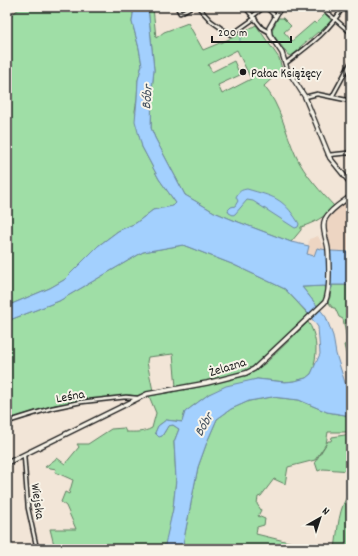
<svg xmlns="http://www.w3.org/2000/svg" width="358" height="556" font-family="Dekko,sans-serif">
<rect width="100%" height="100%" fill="#f2e5d7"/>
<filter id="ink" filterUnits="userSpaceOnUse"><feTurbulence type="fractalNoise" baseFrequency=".025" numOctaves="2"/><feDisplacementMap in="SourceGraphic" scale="8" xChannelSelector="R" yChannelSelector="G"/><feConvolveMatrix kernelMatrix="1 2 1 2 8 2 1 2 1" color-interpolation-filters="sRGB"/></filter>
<g filter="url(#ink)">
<path fill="#edd5c2" d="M 351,199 L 351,252 L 331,251 L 326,227 L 327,223 L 332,214 Z
M 318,236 L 325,250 L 317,248 L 314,256 L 307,254 L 309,239 Z"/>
<path fill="#9fdea6" stroke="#5e7d61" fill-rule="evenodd" d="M 21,7 L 134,7 L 132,22 L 139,48 L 142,65 L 138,80 L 137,99 L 135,111 L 142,147 L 159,179 L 176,203 L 173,206 L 153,210 L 136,223 L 118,231 L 98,246 L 64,280 L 50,288 L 7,306 L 7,19 Z
M 148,7 L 153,7 L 156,38 L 164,32 L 188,23 L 203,50 L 234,37 L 256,25 L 279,58 L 282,69 L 264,86 C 281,106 285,132 296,156 C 305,175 321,192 335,207 C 322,218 316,222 301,227 L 301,230 L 291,242 L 233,220 L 214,212 L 185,195 L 155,138 L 151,128 L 152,89 L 154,70 ZM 237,50 L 251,79 L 222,94 L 218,85 L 240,75 L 234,61 L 212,72 L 208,65 Z
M 325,14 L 332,21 L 320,33 L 318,32 L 300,47 L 302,49 L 292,56 L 288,55 L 272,33 L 272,30 L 278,18 L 283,18 L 291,26 L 284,32 L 292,41 L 314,22 L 316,24 Z
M 183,245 L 232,264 L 285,289 L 309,315 L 251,369 L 245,372 L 207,382 L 176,387 L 173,354 L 148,357 L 147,362 L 153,391 L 136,396 L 130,395 L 55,405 L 7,420 L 7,321 L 59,301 L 143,252 Z
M 332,285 L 351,285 L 351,373 L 344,345 L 348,344 L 343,319 L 339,317 L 335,308 L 333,308 L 328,302 L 330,297 Z
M 324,286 L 326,287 C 326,296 324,301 318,307 L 302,287 Z
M 308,322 C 316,333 318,351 314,364 L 315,366 L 311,374 L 306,378 L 295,381 L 285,382 L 257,379 L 209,394 L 185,412 L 182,422 L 166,420 L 158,426 L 155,433 L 162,436 L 168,426 L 173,425 L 179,429 L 174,442 L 176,479 L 173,509 L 165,548 L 57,549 L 54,545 L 50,529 L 76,529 L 66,506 L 61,502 L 65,492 L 69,494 L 73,480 L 55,472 L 56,469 L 45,467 L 57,458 L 65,464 L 79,447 L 77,444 L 88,444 L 111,429 L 124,428 L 126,432 C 135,432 143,433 152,428 L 156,413 L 149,396 L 199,387 L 248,375 L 266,363 Z
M 272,397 L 299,400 L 327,412 L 351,416 L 351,432 L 328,432 L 326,444 L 315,460 L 288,467 L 285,484 L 274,479 L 261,496 L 258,497 L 257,504 L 261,510 L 258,516 L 265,519 L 264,525 L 257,527 L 256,534 L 297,544 L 297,549 L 182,549 L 198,467 L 207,442 L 217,419 L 231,409 L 249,401 Z
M 351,434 L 351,471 L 323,469 L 318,471 L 315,462 L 328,441 L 331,441 L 332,437 Z
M 351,491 L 351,549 L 335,549 C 338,529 338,507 351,491 Z"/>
<path fill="#a3d0fe" stroke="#6d88a4" d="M 134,7 L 148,7 L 154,70 L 152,89 L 151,128 L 155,138 L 185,195 L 214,212 L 233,220 L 291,242 L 309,246 L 307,254 L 314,256 L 317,248 L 331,251 L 351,252 L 351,285 L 332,285 L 332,288 L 324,286 L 302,287 L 326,317 L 333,336 L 336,354 L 347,389 L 351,393 L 351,416 L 327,412 L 299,400 L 272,397 L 249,401 L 231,409 L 217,419 L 207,442 L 198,467 L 182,549 L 164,549 L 173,509 L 176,479 L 174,442 L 179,429 L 173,425 L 168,426 L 162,436 L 159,437 L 155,433 L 158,426 L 166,420 L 182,422 L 185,412 L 209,394 L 226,386 L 257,379 L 285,382 L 295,381 L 306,378 L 311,374 L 320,354 L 318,327 L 306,311 L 285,289 L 232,264 L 183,245 L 143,252 L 59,301 L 7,321 L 7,306 L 50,288 L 64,280 L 98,246 L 118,231 L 136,223 L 153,210 L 173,206 L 176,203 L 159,179 L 142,147 L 135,121 L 137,99 L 138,80 L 142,65 L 139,48 L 132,22 Z
M 247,189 C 274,197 282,197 298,222 L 299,224 L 298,227 L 295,228 L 253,201 L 247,200 L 235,214 L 233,215 L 229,213 L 228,210 L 231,207 L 235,206 L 238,201 L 236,197 C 239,191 241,190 247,189 Z"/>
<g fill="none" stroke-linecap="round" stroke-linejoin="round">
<path stroke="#6d88a4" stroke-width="1" d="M 240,37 L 240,41"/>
<g stroke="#1c1c1c" stroke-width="5.5">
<path id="street" d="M 177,7 L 180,13 L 191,7
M 198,7 L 211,21 L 231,35 L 255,18
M 245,7 L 262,28 L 269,32
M 266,7 L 274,15
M 321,7 L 351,33
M 253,16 L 264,7
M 286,63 C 307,47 330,31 343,7
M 305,97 L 317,94 L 351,101
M 332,97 L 351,62
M 328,155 L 348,153 L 351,154
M 7,422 L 52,408 L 81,402 L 126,397 L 137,398
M 24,455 L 28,508 L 37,549"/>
</g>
<g stroke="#1c1c1c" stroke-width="6">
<path id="secondary" d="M 281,7 L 269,28 L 270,35 L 282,53 L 287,69 L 305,97 L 330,158 L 351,184
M 7,463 L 147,394 L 207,383 L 246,373 L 254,369 L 325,302 C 331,290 329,263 328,249 C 327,240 321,228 325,219 C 330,209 343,202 351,196"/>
</g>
<use href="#street" stroke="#f7f3e8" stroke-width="2.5"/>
<use href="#secondary" stroke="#f7f3e8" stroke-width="3.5"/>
</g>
</g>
<circle fill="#1c1c1c" stroke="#f7f3e8" stroke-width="1.5" cx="243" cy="72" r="4"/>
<g text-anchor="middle" stroke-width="4" stroke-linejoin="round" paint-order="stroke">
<g font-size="13" fill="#1c1c1c" stroke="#f7f3e8" text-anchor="start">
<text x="251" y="77">Pałac Książęcy</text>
</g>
<g font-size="13" fill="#1c1c1c" stroke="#f7f3e8">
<text transform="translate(227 366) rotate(-17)" y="5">Żelazna</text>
<text transform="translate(70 395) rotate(-10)" y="5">Leśna</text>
<text transform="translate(39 501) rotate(82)" y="5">Wiejska</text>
</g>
<g font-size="14" font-style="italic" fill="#445260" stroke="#f7f3e8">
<text transform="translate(146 97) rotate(-85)" y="5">Bóbr</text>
<text transform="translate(203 424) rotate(-60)" y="5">Bóbr</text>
</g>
</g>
<rect width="358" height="556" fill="none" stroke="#f7f3e8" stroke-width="24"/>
<rect x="12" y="12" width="334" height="532" fill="none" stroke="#1c1c1c" stroke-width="1.5" filter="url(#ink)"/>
<g transform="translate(320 518) rotate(39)" stroke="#f7f3e8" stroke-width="3" paint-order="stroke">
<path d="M0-3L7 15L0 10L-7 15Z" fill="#1c1c1c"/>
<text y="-6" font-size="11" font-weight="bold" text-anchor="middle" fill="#1c1c1c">N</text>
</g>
<path d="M212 36v6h79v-6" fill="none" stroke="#1c1c1c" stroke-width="2"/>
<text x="218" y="36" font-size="12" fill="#1c1c1c" stroke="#f7f3e8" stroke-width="3" paint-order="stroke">200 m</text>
</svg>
